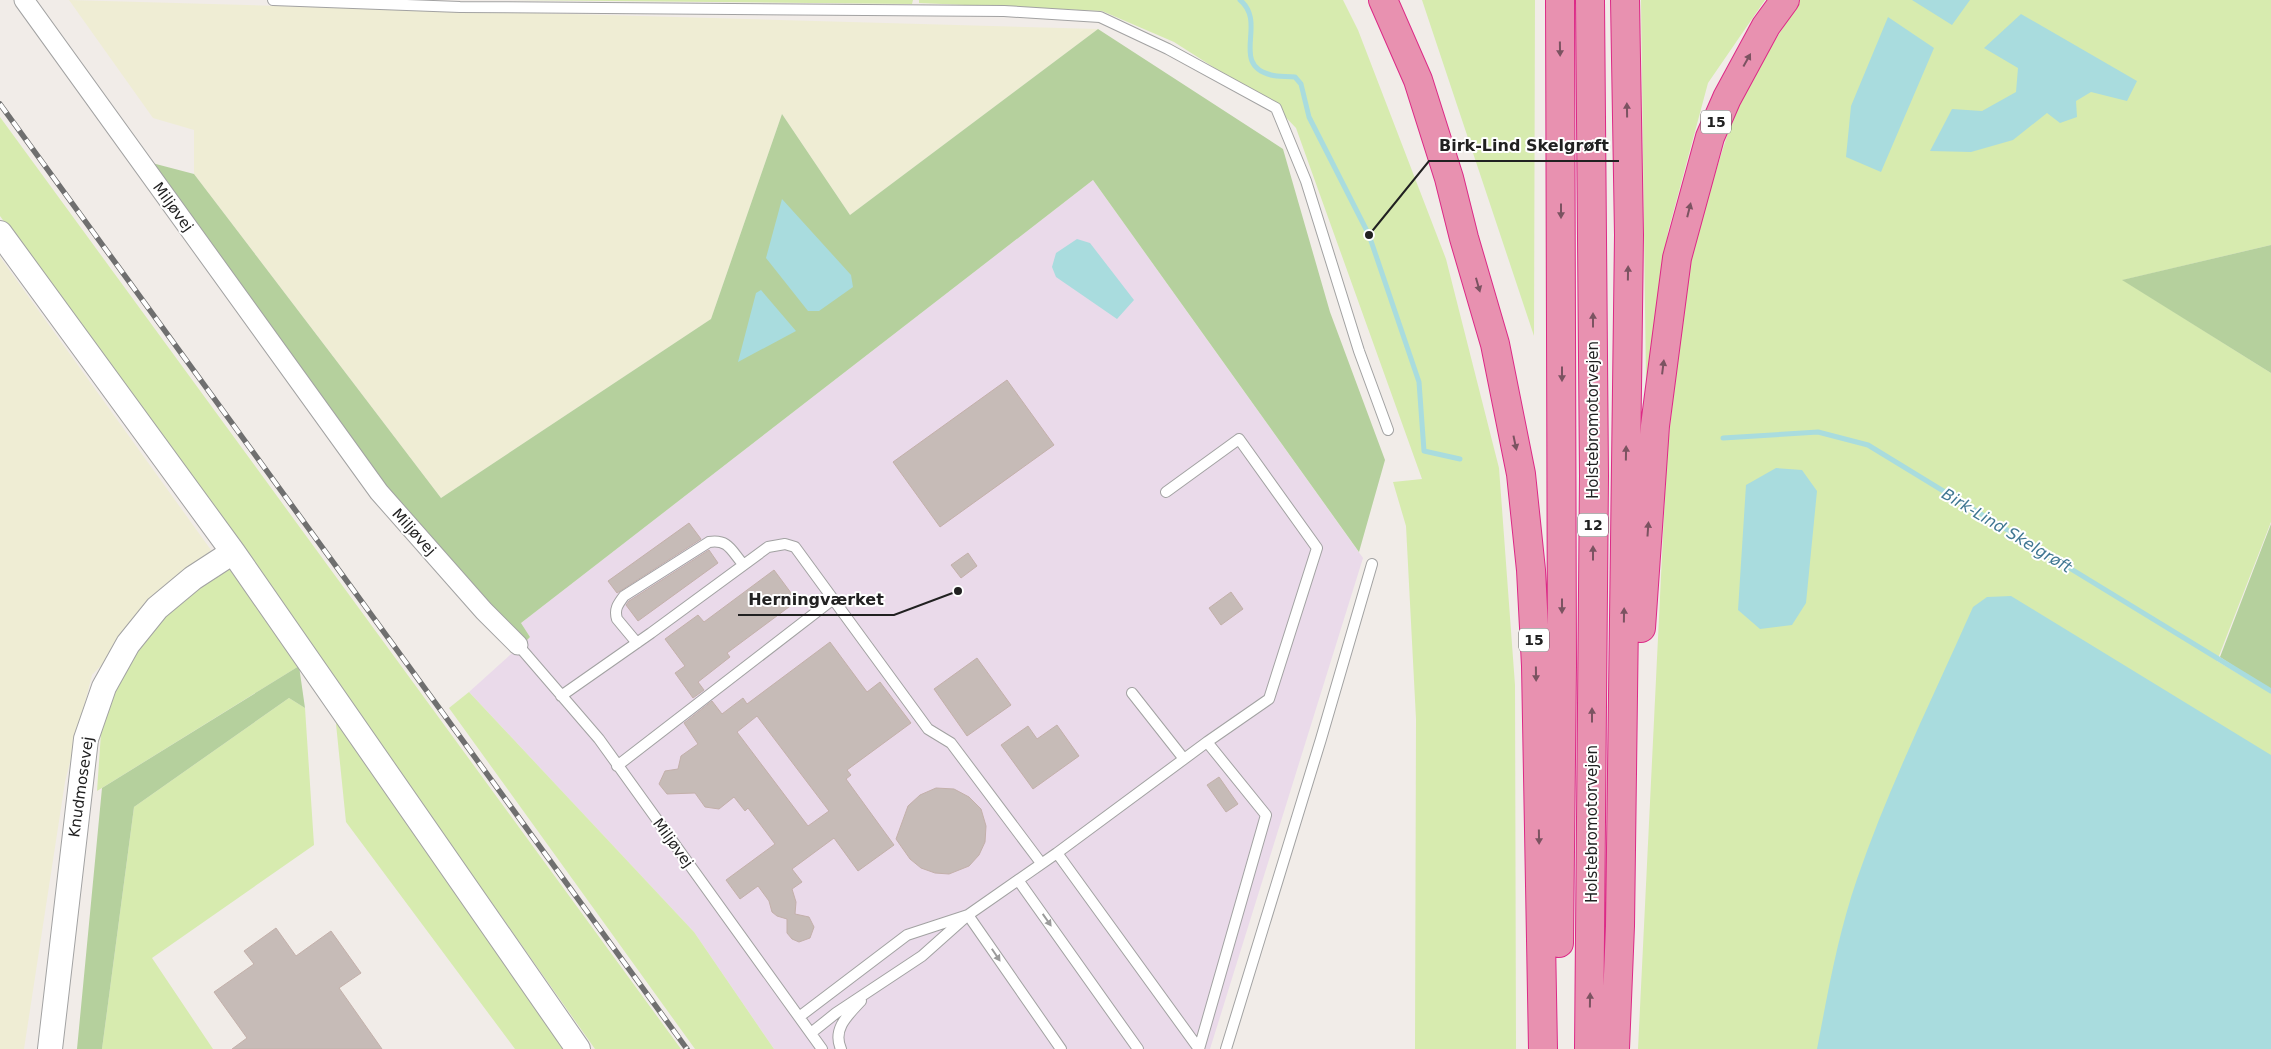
<svg xmlns="http://www.w3.org/2000/svg" width="2271" height="1049" font-family="'DejaVu Sans',sans-serif">
<rect width="100%" height="100%" fill="#f1ece8"/>
<path fill="#eadaea" d="M 1093,180 L 1363,558 L 1210,1049 L 774,1049 L 694,932 L 469,692 L 530,637 L 521,623 Z"/>
<path fill="#efedd4" d="M 69,0 L 1098,29 L 850,215 L 782,114 L 711,319 L 441,498 L 194,174 L 194,130 L 153,118 Z
M 0,257 L 211,550 L 92,675 L 65,782 L 24,1049 L 0,1049 Z"/>
<path fill="#d7ebaf" d="M 513,0 L 913,0 L 912,4 Z
M 919,0 L 1343,0 L 1358,30 L 1446,259 L 1499,468 L 1515,685 L 1516,1049 L 1415,1049 L 1416,719 L 1406,526 L 1393,482 L 1422,479 L 1296,128 L 1276,107 L 1174,42 L 1102,11 L 919,3 Z
M 1422,0 L 1535,0 L 1534,336 Z
M 1641,0 L 1765,0 L 1708,83 L 1668,232 L 1646,382 Z
M 1800,0 L 2271,0 L 2271,245 L 2123,280 L 2271,373 L 2271,522 L 2217,661 L 2271,693 L 2271,1049 L 1638,1049 L 1667,453 L 1690,253 L 1738,101 Z
M 0,117 L 681,1049 L 595,1049 L 240,546 L 0,216 Z
M 231,565 L 299,666 L 97,791 L 101,733 L 115,680 L 168,607 Z
M 469,692 L 694,932 L 774,1049 L 695,1049 L 449,708 Z
M 289,698 L 305,708 L 314,845 L 152,958 L 213,1049 L 102,1049 L 134,807 Z
M 335,714 L 566,1049 L 515,1049 L 346,822 Z"/>
<path fill="#b5d09d" d="M 1098,29 L 1283,149 L 1330,312 L 1385,460 L 1359,552 L 1093,180 L 521,623 L 530,637 L 525,642 L 387,489 L 152,163 L 194,174 L 441,498 L 711,319 L 782,114 L 850,215 Z
M 2271,245 L 2271,373 L 2122,280 Z
M 2271,524 L 2271,691 L 2220,657 Z
M 299,666 L 305,708 L 289,698 L 134,807 L 102,1049 L 77,1049 L 102,788 Z"/>
<path fill="#a9dcde" d="M 1912,0 L 1970,0 L 1952,25 Z
M 2021,14 L 2137,81 L 2127,101 L 2091,92 L 2076,101 L 2077,117 L 2060,123 L 2047,113 L 2013,140 L 1971,152 L 1930,151 L 1952,109 L 1982,111 L 2016,92 L 2018,68 L 1984,48 Z
M 1888,17 L 1934,48 L 1881,172 L 1846,157 L 1851,106 Z
M 782,199 L 851,275 L 853,287 L 819,311 L 808,311 L 766,258 Z
M 1077,239 L 1090,243 L 1134,300 L 1117,319 L 1056,277 L 1052,267 L 1056,253 Z
M 761,290 L 796,331 L 738,362 L 756,293 Z
M 1776,468 L 1802,470 L 1817,491 L 1806,603 L 1792,625 L 1760,629 L 1738,610 L 1746,485 Z
M 2011,596 L 2271,755 L 2271,1049 L 1817,1049 C 1828,992 1838,934 1857,879 C 1889,786 1933,697 1973,607 L 1987,597 Z"/>
<g fill="none" stroke-linecap="round" stroke-linejoin="round">
<path stroke="#a9dcde" stroke-width="5" d="M 1240,0 C 1268,23 1229,64 1271,75 C 1278,77 1287,76 1295,77 L 1301,84 L 1309,117 L 1369,235 L 1419,382 L 1424,451 L 1460,459
M 1723,438 L 1818,432 L 1868,445 L 2271,691"/>
</g>
<path fill="#c6bbb7" stroke="#c3b0aa" fill-rule="evenodd" d="M 1007,380 L 1054,445 L 940,527 L 893,462 Z
M 689,523 L 701,539 L 617,593 L 608,581 Z
M 709,550 L 718,563 L 638,621 L 626,605 L 629,601 Z
M 968,553 L 977,566 L 961,578 L 951,565 Z
M 774,570 L 797,601 L 727,653 L 730,657 L 698,682 L 704,690 L 693,698 L 675,673 L 685,666 L 665,639 L 698,615 L 704,622 Z
M 1231,592 L 1243,609 L 1221,625 L 1209,608 Z
M 830,642 L 867,692 L 880,682 L 911,723 L 847,770 L 851,775 L 846,779 L 894,845 L 858,871 L 834,838 L 792,869 L 802,882 L 792,889 L 796,902 L 795,914 L 809,917 L 814,927 L 810,938 L 799,942 L 792,939 L 787,933 L 787,919 L 777,916 L 772,912 L 769,901 L 758,886 L 740,899 L 726,880 L 775,844 L 748,808 L 745,811 L 734,797 L 719,809 L 705,807 L 695,793 L 667,794 L 659,784 L 665,771 L 678,769 L 681,756 L 698,744 L 684,723 L 712,701 L 722,714 L 743,698 L 747,704 ZM 757,716 L 829,811 L 808,826 L 737,732 Z
M 977,658 L 1011,705 L 967,736 L 934,689 Z
M 1057,725 L 1079,756 L 1033,789 L 1001,745 L 1028,726 L 1037,739 Z
M 1219,777 L 1238,804 L 1226,812 L 1207,785 Z
M 936,788 L 954,789 L 969,797 L 981,809 L 986,826 L 985,842 L 979,855 L 969,866 L 949,874 L 935,873 L 921,868 L 910,859 L 896,839 L 908,806 L 920,795 Z
M 276,928 L 296,956 L 331,931 L 361,973 L 339,988 L 382,1049 L 232,1049 L 247,1038 L 214,992 L 254,964 L 244,951 Z"/>
<g fill="none" stroke-linecap="round" stroke-linejoin="round">
<g stroke="#a2a2a2" stroke-width="12">
<path id="service" d="M 273,0 L 460,7 L 1004,11 L 1100,17 L 1168,49 L 1276,108 L 1306,181 L 1359,351 L 1388,430
M 637,643 L 617,619 C 614,609 618,604 624,596 L 709,542 C 728,539 731,550 742,563
M 518,645 L 599,739 L 822,1049
M 1132,693 L 1184,759
M 561,696 L 651,633 L 768,547 L 785,544 L 795,547 L 928,729 L 951,743 L 1041,863
M 617,766 L 832,600
M 1057,853 L 1199,1049
M 1018,880 L 1138,1049
M 799,1017 L 907,935 L 968,915 L 1057,853 L 1207,742 L 1269,699 L 1317,548 L 1239,439 L 1166,492
M 811,1033 L 836,1013 L 922,956 L 968,915 L 1061,1049
M 841,1049 C 832,1029 848,1015 861,1001
M 1199,1049 L 1266,815 L 1207,742
M 1226,1049 L 1321,739 L 1372,564"/>
</g>
<g stroke="#a2a2a2" stroke-width="21">
<path id="minor" d="M 24,0 L 379,492 L 484,611 L 518,645"/>
</g>
<g stroke="#a2a2a2" stroke-width="26">
<path id="tertiary" d="M 0,233 L 233,552 L 578,1049
M 50,1049 L 86,739 L 104,687 L 128,644 L 157,608 L 193,578 L 233,552"/>
</g>
<g stroke="#dc2986" stroke-width="30">
<path id="motorway" d="M 1383,0 L 1418,80 L 1449,178 L 1464,238 L 1495,344 L 1521,474 L 1531,570 L 1536,666 L 1543,1049
M 1641,628 L 1655,426 L 1677,258 L 1710,137 L 1727,98 L 1766,26 L 1785,0
M 1559,943 L 1562,666 L 1560,0
M 1589,1049 L 1594,476 L 1590,0
M 1615,1049 L 1620,926 L 1629,235 L 1625,0"/>
</g>
<use href="#service" stroke="#fff" stroke-width="10"/>
<use href="#minor" stroke="#fff" stroke-width="19"/>
<use href="#tertiary" stroke="#fff" stroke-width="24"/>
<use href="#motorway" stroke="#e891b0" stroke-width="28"/>
<g stroke="#6f6f6f" stroke-width="5.5">
<path id="rail" d="M 0,104 L 687,1049"/>
</g>
<use href="#rail" stroke="#fff" stroke-width="4" stroke-dasharray="11" stroke-linecap="butt"/>
</g>
<defs><path id="oneway-solid" d="M-6-.8H1V-3.2L6.5 0L1 3.2V.8H-6Z" transform="scale(1.25)"/></defs>
<g fill="#7b5361">
<use href="#oneway-solid" transform="translate(1560 49) rotate(89)"/>
<use href="#oneway-solid" transform="translate(1747 60) rotate(-61)"/>
<use href="#oneway-solid" transform="translate(1627 110) rotate(-91)"/>
<use href="#oneway-solid" transform="translate(1689 210) rotate(-76)"/>
<use href="#oneway-solid" transform="translate(1561 211) rotate(90)"/>
<use href="#oneway-solid" transform="translate(1628 273) rotate(-89)"/>
<use href="#oneway-solid" transform="translate(1478 285) rotate(74)"/>
<use href="#oneway-solid" transform="translate(1593 320) rotate(-90)"/>
<use href="#oneway-solid" transform="translate(1663 367) rotate(-83)"/>
<use href="#oneway-solid" transform="translate(1562 374) rotate(90)"/>
<use href="#oneway-solid" transform="translate(1515 443) rotate(78)"/>
<use href="#oneway-solid" transform="translate(1626 453) rotate(-89)"/>
<use href="#oneway-solid" transform="translate(1648 529) rotate(-86)"/>
<use href="#oneway-solid" transform="translate(1593 553) rotate(-90)"/>
<use href="#oneway-solid" transform="translate(1562 606) rotate(90)"/>
<use href="#oneway-solid" transform="translate(1624 615) rotate(-89)"/>
<use href="#oneway-solid" transform="translate(1536 674) rotate(89)"/>
<use href="#oneway-solid" transform="translate(1592 715) rotate(-90)"/>
<use href="#oneway-solid" transform="translate(1539 837) rotate(89)"/>
<use href="#oneway-solid" transform="translate(1590 1000) rotate(-89)"/>
</g>
<g fill="#9b9b9b">
<use href="#oneway-solid" transform="translate(1047 920) rotate(55)"/>
<use href="#oneway-solid" transform="translate(996 955) rotate(56)"/>
</g>
<g text-anchor="middle" stroke-width="4" stroke-linejoin="round" paint-order="stroke">
<g fill="#fff" stroke="#646464" stroke-width="1">
<rect x="1701" y="110.5" width="30" height="23" rx="4"/>
<rect x="1578" y="513.5" width="30" height="23" rx="4"/>
<rect x="1519" y="628.5" width="30" height="23" rx="4"/>
</g>
<g font-size="14" font-weight="bold" fill="#212121">
<text x="1716" y="127">15</text>
<text x="1593" y="530">12</text>
<text x="1534" y="645">15</text>
</g>
<g font-size="15" fill="#212121" stroke="#fff">
<text transform="translate(173 207) rotate(54)" y="5">Miljøvej</text>
<text transform="translate(1593 420) rotate(-90)" y="5">Holstebromotorvejen</text>
<text transform="translate(414 532) rotate(48)" y="5">Miljøvej</text>
<text transform="translate(81 787) rotate(-82)" y="5">Knudmosevej</text>
<text transform="translate(1592 824) rotate(-90)" y="5">Holstebromotorvejen</text>
<text transform="translate(673 843) rotate(54)" y="5">Miljøvej</text>
</g>
<g font-size="16" font-style="italic" fill="#407792" stroke="#fff">
<text transform="translate(2007 530) rotate(31)" y="6">Birk-Lind Skelgrøft</text>
</g>
</g>
<path fill="none" stroke="#212121" stroke-width="2" d="M1369 235L1429 161H1619M958 591L894 615H738"/>
<g fill="#212121" stroke="#fff" stroke-width="2">
<circle cx="1369" cy="235" r="5"/>
<circle cx="958" cy="591" r="5"/>
</g>
<g font-size="16" text-anchor="middle" font-weight="bold" fill="#212121" stroke="#fff" stroke-width="4" stroke-linejoin="round" paint-order="stroke">
<text x="1524" y="151">Birk-Lind Skelgrøft</text>
<text x="816" y="605">Herningværket</text>
</g>
</svg>
